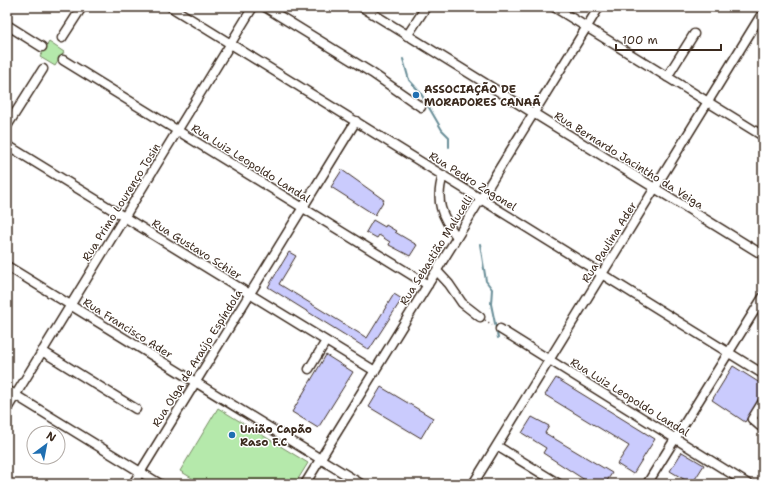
<svg xmlns="http://www.w3.org/2000/svg" width="770" height="491" font-family="'Shantell Sans',sans-serif">
<rect width="100%" height="100%" fill="#fff"/>
<filter id="ink" filterUnits="userSpaceOnUse"><feTurbulence type="fractalNoise" baseFrequency=".025" numOctaves="2"/><feDisplacementMap in="SourceGraphic" scale="8" xChannelSelector="R" yChannelSelector="G"/><feConvolveMatrix kernelMatrix="1 2 1 2 8 2 1 2 1" color-interpolation-filters="sRGB"/></filter>
<g filter="url(#ink)">
<path fill="#b5e9ab" stroke="#788a64" d="M 49,42 L 64,52 L 55,66 L 40,57 Z
M 218,408 L 308,463 L 295,484 L 202,484 L 180,471 Z"/>
<g fill="none" stroke-linecap="round" stroke-linejoin="round">
<path stroke="#698e98" stroke-width="2" d="M 403,59 L 409,80 L 420,92 L 442,130 L 449,137 L 449,147
M 480,244 L 486,281 L 492,289 L 491,304 L 498,338"/>
</g>
<path fill="#cacbfd" stroke="#3b2a1e" d="M 342,170 L 384,200 L 375,215 L 331,187 Z
M 373,220 L 385,227 L 386,225 L 396,231 L 395,232 L 417,245 L 410,256 L 389,245 L 390,242 L 379,235 L 377,238 L 366,232 Z
M 289,252 L 296,256 L 279,284 L 367,338 L 394,294 L 402,299 L 369,350 L 268,287 Z
M 326,355 L 353,372 L 318,428 L 292,412 Z
M 733,366 L 763,385 L 763,393 L 745,422 L 712,400 Z
M 556,378 L 655,439 L 633,474 L 617,464 L 629,446 L 545,395 Z
M 381,387 L 433,418 L 421,438 L 369,407 Z
M 532,417 L 549,426 L 545,433 L 612,473 L 605,484 L 591,484 L 543,453 L 546,448 L 522,433 Z
M 682,452 L 704,465 L 692,484 L 670,471 Z"/>
<g fill="none" stroke-linecap="round" stroke-linejoin="round">
<g stroke="#3b2a1e" stroke-width="11">
<path id="minor" d="M 171,7 L 763,374
M 265,7 L 372,73 L 421,107
M 362,7 L 763,255
M 554,7 L 763,136
M 7,25 L 42,47
M 407,36 L 426,7
M 62,38 L 82,7
M 63,60 L 428,285
M 667,77 L 694,34
M 7,126 L 43,69
M 7,145 L 375,371
M 443,175 C 435,201 441,216 457,237
M 7,266 L 361,484
M 437,271 L 449,284 L 462,303 L 480,317
M 500,329 L 748,484
M 42,351 L 136,409
M 309,369 L 326,341
M 7,390 L 160,484
M 7,409 L 253,7
M 760,426 L 752,419 L 763,401
M 497,446 L 559,484
M 133,484 L 356,121
M 305,484 L 599,7
M 473,484 L 763,12
M 647,484 L 763,297"/>
</g>
<path stroke="#3b2a1e" stroke-width="1.5" stroke-dasharray="1 3" stroke-linecap="butt" d="M 485,320 L 494,326"/>
<use href="#minor" stroke="#fff" stroke-width="8"/>
</g>
</g>
<g fill="#1f6fb2" stroke="#fff" stroke-width="1.5">
<circle cx="416" cy="95" r="4"/>
<circle cx="232" cy="435" r="4"/>
</g>
<g text-anchor="middle" stroke-width="3" stroke-linejoin="round" paint-order="stroke">
<g font-size="11" font-weight="bold" fill="#3b2a1e" stroke="#fff" text-anchor="start">
<text x="424" y="93">ASSOCIAÇÃO DE<tspan x="424" dy="13">MORADORES CANAÃ</tspan></text>
<text x="240" y="433">União Capão<tspan x="240" dy="13">Raso F.C</tspan></text>
</g>
<g font-size="11" fill="#3b2a1e" stroke="#fff">
<text transform="translate(629 160) rotate(32)" y="4">Rua Bernardo Jacintho da Veiga</text>
<text transform="translate(251 163) rotate(32)" y="4">Rua Luiz Leopoldo Landal</text>
<text transform="translate(473 181) rotate(32)" y="4">Rua Pedro Zagonel</text>
<text transform="translate(121 202) rotate(-58)" y="4">Rua Primo Lourenço Tosin</text>
<text transform="translate(609 242) rotate(-58)" y="4">Rua Paulina Ader</text>
<text transform="translate(197 249) rotate(32)" y="4">Rua Gustavo Schier</text>
<text transform="translate(436 250) rotate(-58)" y="4">Rua Sebastião Malucelli</text>
<text transform="translate(128 328) rotate(32)" y="4">Rua Francisco Ader</text>
<text transform="translate(197 358) rotate(-58)" y="4">Rua Olga de Araújo Espíndola</text>
<text transform="translate(630 397) rotate(32)" y="4">Rua Luiz Leopoldo Landal</text>
</g>
</g>
<rect width="770" height="491" fill="none" stroke="#fff" stroke-width="24"/>
<rect x="12" y="12" width="746" height="467" fill="none" stroke="#3b2a1e" stroke-width="1.5" filter="url(#ink)"/>
<g transform="translate(46 445) rotate(32)"><circle r="19" fill="#ffffff" stroke="#b1aaa5"/>
<path d="M0-3L7 15L0 10L-7 15Z" fill="#1f6fb2"/>
<text y="-6" font-size="11" font-weight="bold" text-anchor="middle" fill="#3b2a1e">N</text>
</g>
<path d="M616 44v6h105v-6" fill="none" stroke="#3b2a1e" stroke-width="2"/>
<text x="622" y="44" font-size="12" fill="#3b2a1e" stroke="#ffffff" stroke-width="3" paint-order="stroke">100 m</text>
</svg>
